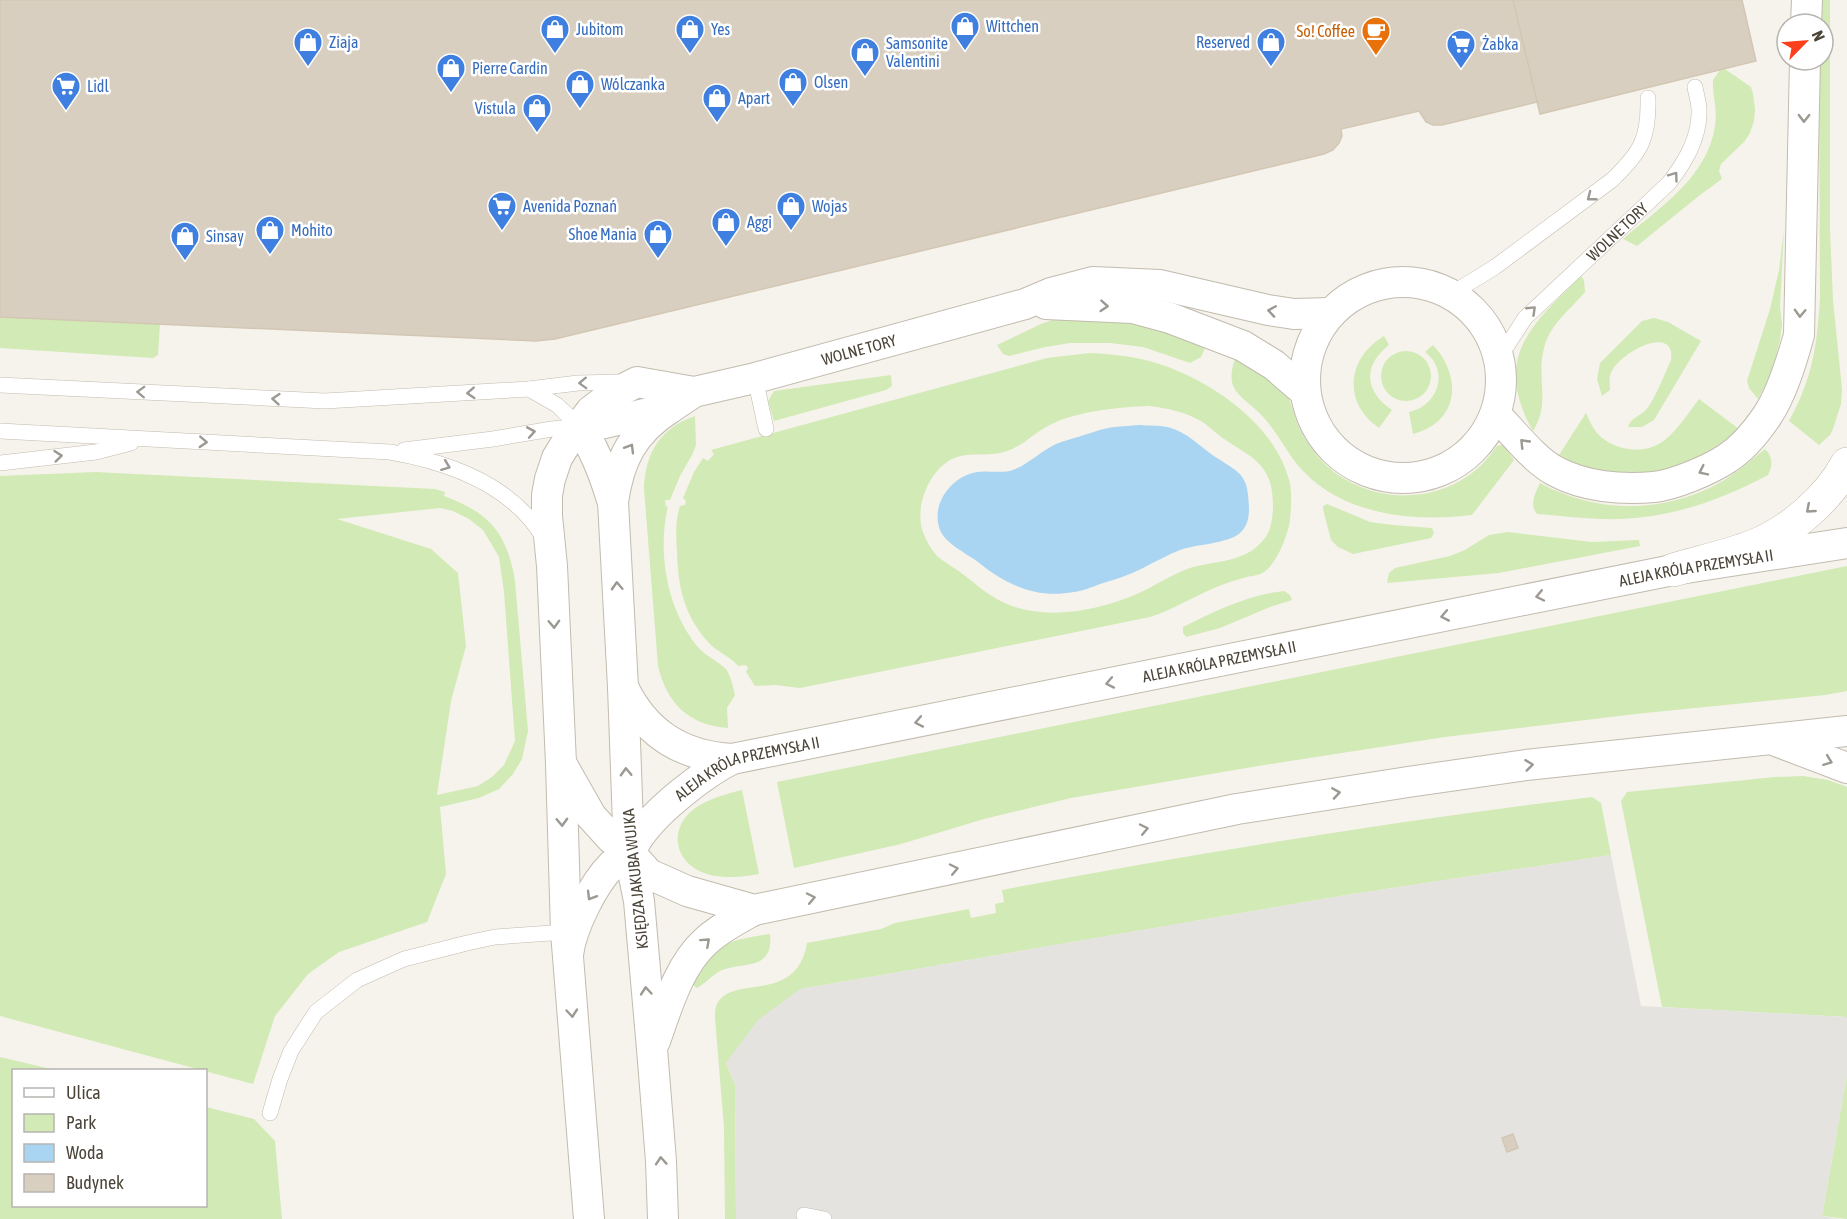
<svg xmlns="http://www.w3.org/2000/svg" width="1847" height="1219" font-family="'Asap Condensed',sans-serif">
<rect width="100%" height="100%" fill="#f6f3ec"/>
<path fill="#d2eab5" fill-rule="evenodd" d="M 1818,0 L 1830,0 L 1830,230 L 1833,300 L 1842,389 L 1841,404 L 1833,429 L 1830,435 L 1819,445 L 1789,421 C 1813,377 1817,346 1820,297 L 1819,60 L 1823,60 L 1823,24 L 1819,24 Z
M 1722,67 L 1751,87 L 1753,94 L 1755,109 L 1754,121 L 1750,133 L 1744,142 L 1721,164 L 1719,171 L 1722,179 L 1700,195 L 1637,246 L 1623,239 C 1660,207 1707,178 1715,126 C 1718,109 1712,96 1713,80 Z
M 1784,230 L 1780,307 L 1782,324 L 1780,340 L 1772,372 L 1758,399 L 1749,388 L 1747,381 L 1770,309 L 1779,270 Z
M 1581,276 L 1584,280 L 1585,292 C 1570,310 1550,324 1544,348 C 1536,379 1551,403 1533,431 C 1492,358 1531,325 1581,276 Z
M 1095,313 L 1207,343 L 1201,357 L 1190,363 L 1143,347 L 1110,343 L 1070,343 L 1045,347 L 1009,356 L 1003,354 L 997,345 L 1041,324 L 1064,316 Z
M 0,317 L 160,324 L 158,355 L 153,358 L 0,348 Z
M 1654,318 L 1668,322 L 1701,341 L 1654,420 L 1642,427 L 1628,427 C 1631,418 1638,417 1645,411 C 1654,402 1665,373 1671,360 C 1676,322 1615,354 1610,376 C 1609,380 1610,386 1610,390 L 1602,396 L 1597,379 L 1600,363 L 1642,321 Z
M 1384,336 L 1389,345 C 1362,366 1365,392 1392,410 L 1379,428 C 1342,403 1347,358 1384,336 Z
M 1433,345 C 1462,376 1460,422 1413,434 L 1409,412 C 1438,406 1450,371 1425,352 Z
M1381 376a25 25 0 1 1 50 0a25 25 0 1 1-50 0Z
M 1090,353 C 1111,354 1132,356 1153,362 C 1208,378 1277,424 1290,484 C 1292,495 1291,508 1290,520 C 1288,535 1277,563 1264,572 C 1260,575 1252,576 1247,577 C 1235,580 1223,584 1212,589 C 1191,598 1172,610 1150,617 L 800,688 L 775,685 L 755,686 L 746,672 L 748,668 L 746,665 L 738,666 C 730,656 717,652 709,643 C 684,616 678,587 677,552 C 676,536 675,522 680,506 L 685,505 L 686,501 L 683,498 L 694,472 L 703,458 L 708,461 L 714,454 L 711,450 L 1047,358 ZM 1148,406 C 1167,408 1187,412 1204,423 C 1212,429 1220,437 1229,442 C 1241,451 1256,457 1264,470 C 1272,481 1273,496 1273,509 C 1272,520 1271,531 1264,539 C 1246,563 1217,560 1190,568 C 1172,574 1155,586 1137,594 C 1099,610 1045,622 1005,603 C 989,596 977,585 964,575 C 955,568 946,563 938,557 C 931,549 925,539 922,529 C 915,503 931,466 957,457 C 973,452 991,457 1007,451 C 1025,445 1037,430 1054,423 C 1080,411 1119,407 1148,406 Z
M 1236,356 C 1251,366 1268,376 1282,388 C 1291,396 1293,414 1298,425 C 1302,435 1308,444 1315,453 C 1351,499 1420,509 1468,476 C 1480,468 1489,457 1497,446 L 1501,445 L 1504,446 L 1514,460 L 1472,515 C 1414,522 1345,516 1302,470 C 1288,455 1279,435 1265,419 C 1243,394 1222,394 1236,356 Z
M 891,375 L 892,386 L 886,390 L 774,421 L 768,401 L 774,391 Z
M 1699,399 L 1739,429 C 1687,473 1621,490 1559,455 L 1586,413 C 1590,422 1594,431 1601,437 C 1619,452 1648,455 1666,439 C 1679,428 1689,412 1699,399 Z
M 695,416 L 696,445 L 693,453 L 680,476 L 670,500 L 665,500 L 666,507 L 668,506 C 657,553 667,609 697,646 C 705,656 718,661 726,669 C 731,676 733,687 735,695 L 727,708 L 728,728 C 689,725 667,704 658,666 L 644,489 C 645,453 660,428 695,416 Z
M 1765,449 C 1773,457 1773,465 1768,475 C 1721,500 1673,517 1620,519 C 1592,520 1565,516 1537,514 C 1529,504 1535,494 1540,483 C 1597,514 1664,514 1721,482 C 1737,473 1751,460 1765,449 Z
M 95,472 L 435,489 L 445,492 L 444,496 C 490,513 507,533 515,581 L 528,731 L 522,759 L 513,774 L 499,789 L 479,798 L 440,807 L 446,874 L 427,922 L 339,952 L 308,974 L 275,1016 L 253,1084 L 0,1016 L 0,476 ZM 440,508 L 453,511 L 469,519 L 483,530 L 499,557 L 504,592 L 515,741 L 504,765 L 492,777 L 478,786 L 437,795 L 451,701 L 466,646 L 458,573 L 431,549 L 337,519 Z
M 1327,504 L 1370,522 L 1393,525 L 1432,528 L 1434,533 L 1431,538 L 1353,554 L 1338,547 L 1331,540 L 1323,509 L 1323,506 Z
M 1508,532 L 1592,542 L 1639,540 L 1640,546 L 1499,573 L 1387,583 L 1389,573 L 1395,568 L 1450,556 L 1465,550 L 1489,535 Z
M 1847,566 L 1847,691 L 1825,695 L 1635,714 L 1445,737 L 1258,766 L 1071,798 L 984,819 L 901,844 L 794,868 L 777,782 Z
M 1284,591 L 1290,595 L 1292,600 L 1270,607 L 1220,628 L 1186,637 L 1183,633 L 1183,627 C 1215,611 1247,595 1284,591 Z
M 1803,776 L 1828,780 L 1847,787 L 1847,1017 L 1662,1007 L 1621,801 L 1627,792 L 1775,777 Z
M 742,790 L 759,874 C 742,877 724,879 707,874 C 675,864 667,830 694,809 C 707,799 726,794 742,790 Z
M 1592,797 L 1601,803 L 1611,855 L 1346,895 L 800,989 L 726,1063 L 735,1084 L 736,1219 L 725,1219 L 724,1128 L 715,1018 C 715,1013 715,1008 717,1004 C 733,973 796,1006 807,943 L 881,929 L 895,923 L 969,909 L 971,918 L 996,913 L 995,904 L 1004,902 L 1002,890 C 1198,853 1394,821 1592,797 Z
M 770,934 C 774,972 742,961 720,971 C 711,976 705,984 697,988 L 693,985 L 692,981 C 699,973 704,961 712,954 C 727,939 751,937 770,934 Z
M 0,1057 L 55,1070 L 14,1070 L 14,1206 L 206,1206 L 206,1107 L 254,1119 L 275,1141 L 282,1219 L 0,1219 Z
M 1847,1075 L 1847,1219 L 1822,1216 Z"/>
<path fill="#e5e3e0" d="M 1611,855 L 1641,1006 L 1847,1017 L 1847,1075 L 1822,1216 L 1839,1219 L 736,1219 L 735,1084 L 726,1063 L 758,1020 L 800,989 L 1346,895 Z"/>
<path fill="#a9d4f2" d="M 1140,425 C 1149,426 1159,425 1167,427 C 1188,432 1200,447 1217,458 C 1242,474 1248,475 1249,508 C 1249,516 1248,526 1240,533 C 1227,544 1196,544 1180,550 C 1167,555 1155,562 1143,568 C 1129,575 1114,580 1100,584 C 1092,587 1083,591 1074,592 C 1037,599 1006,585 978,562 C 966,553 946,544 940,530 C 930,504 952,476 977,472 C 988,470 1002,474 1013,470 C 1029,464 1041,451 1056,444 C 1063,441 1071,439 1078,437 C 1088,434 1098,430 1108,428 C 1119,426 1130,426 1140,425 Z"/>
<path fill="#d8cfc1" stroke="#d3c7b4" stroke-width="1.5" d="M 0,0 L 1513,0 L 1537,102 L 1442,125 L 1433,125 L 1426,122 L 1419,111 L 1341,129 L 1342,136 L 1339,143 L 1333,150 L 1324,154 L 555,339 L 536,341 L 0,317 Z
M 1513,0 L 1742,0 L 1756,61 L 1540,114 Z
M 1513,1134 L 1518,1148 L 1507,1152 L 1502,1138 Z"/>
<g fill="none" stroke-linecap="round" stroke-linejoin="round">
<g stroke="#c2bbae" stroke-width="16">
<g id="service">
<path d="M 1451,294 L 1495,267 L 1612,180 C 1641,152 1649,139 1648,98"/>
<path id="s1" d="M 1499,358 L 1525,318 L 1669,183 C 1685,162 1700,138 1699,110 C 1699,102 1696,94 1695,87"/>
<path d="M 755,378 L 766,429"/>
<path d="M 0,385 L 325,401 L 529,389 L 578,383 L 622,382"/>
<path d="M 529,389 L 557,405 L 579,426"/>
<path d="M 0,431 L 390,452 C 448,462 511,484 543,537"/>
<path d="M 404,450 L 493,439 L 552,429 L 579,426"/>
<path d="M 0,463 L 96,452 L 131,443"/>
<path d="M 270,1113 L 280,1079 L 291,1051 L 316,1012 L 357,980 L 404,959 L 467,943 L 495,937 L 566,932"/>
<path d="M 804,1215 L 824,1219"/>
</g>
</g>
<g stroke="#c2bbae" stroke-width="32">
<g id="minor">
<path d="M 1806,24 L 1807,0"/>
<circle cx="1403" cy="380" r="98"/>
<path d="M 1046,304 L 1133,308 L 1170,318 L 1243,346 L 1274,365 L 1304,391"/>
<path d="M 1496,415 C 1513,432 1534,460 1555,471 C 1584,487 1622,490 1654,487 C 1674,485 1709,470 1726,459 C 1742,449 1757,431 1767,416 C 1782,394 1792,360 1799,335 L 1805,60"/>
<path id="s2" d="M 579,426 L 605,423 L 670,408 L 694,392 L 755,378 L 1025,304 L 1051,293 L 1093,282 L 1160,285 L 1268,310 L 1294,314 L 1330,313"/>
<path d="M 579,426 C 595,449 604,473 612,500"/>
<path d="M 623,687 C 645,733 681,756 732,759"/>
<path d="M 1776,741 L 1847,768"/>
<path d="M 561,763 L 591,816 L 611,838 L 629,852 L 649,874 L 687,891 L 754,910 L 1237,809 L 1408,782 L 1526,765 L 1847,731"/>
<path id="s3" d="M 568,955 C 571,928 593,884 612,865 C 618,860 625,856 630,850 C 634,846 636,840 640,835 C 658,809 704,773 732,759 L 1673,570 L 1847,543"/>
<path d="M 655,1041 C 667,1007 679,965 706,941 C 720,928 738,919 754,910"/>
<path d="M 589,1219 L 566,932 L 561,763 L 552,566 L 547,516 L 547,495 L 550,479 L 557,458 L 565,445 L 591,411 L 612,395 L 637,382 L 694,392"/>
<path d="M 663,1219 L 661,1161 L 652,1049 L 639,901 L 629,852 L 623,687 L 613,502 C 619,459 633,432 670,408"/>
</g>
</g>
<g stroke="#c2bbae" stroke-width="34">
<path id="tertiary" d="M 1673,570 C 1700,562 1728,556 1754,546 C 1790,532 1829,498 1847,464"/>
</g>
<use href="#service" stroke="#fff" stroke-width="15"/>
<use href="#minor" stroke="#fff" stroke-width="30"/>
<use href="#tertiary" stroke="#fff" stroke-width="33"/>
</g>
<defs><path id="oneway-chevron" d="M-2-3.5L2.5 0L-2 3.5" fill="none" stroke-width="1.6" stroke-linecap="round" stroke-linejoin="round" transform="scale(1.5)"/></defs>
<g stroke="#9c9892">
<use href="#oneway-chevron" transform="translate(1804 118) rotate(91)"/>
<use href="#oneway-chevron" transform="translate(1674 176) rotate(-54)"/>
<use href="#oneway-chevron" transform="translate(1591 197) rotate(142)"/>
<use href="#oneway-chevron" transform="translate(1104 306) rotate(4)"/>
<use href="#oneway-chevron" transform="translate(1532 310) rotate(-44)"/>
<use href="#oneway-chevron" transform="translate(1272 311) rotate(-171)"/>
<use href="#oneway-chevron" transform="translate(1800 313) rotate(92)"/>
<use href="#oneway-chevron" transform="translate(583 383) rotate(178)"/>
<use href="#oneway-chevron" transform="translate(141 392) rotate(-178)"/>
<use href="#oneway-chevron" transform="translate(471 393) rotate(177)"/>
<use href="#oneway-chevron" transform="translate(276 399) rotate(-175)"/>
<use href="#oneway-chevron" transform="translate(531 432) rotate(-10)"/>
<use href="#oneway-chevron" transform="translate(203 442) rotate(3)"/>
<use href="#oneway-chevron" transform="translate(1524 443) rotate(-134)"/>
<use href="#oneway-chevron" transform="translate(630 448) rotate(-59)"/>
<use href="#oneway-chevron" transform="translate(58 456) rotate(-6)"/>
<use href="#oneway-chevron" transform="translate(446 466) rotate(21)"/>
<use href="#oneway-chevron" transform="translate(1703 471) rotate(154)"/>
<use href="#oneway-chevron" transform="translate(1810 509) rotate(139)"/>
<use href="#oneway-chevron" transform="translate(617 586) rotate(-93)"/>
<use href="#oneway-chevron" transform="translate(1540 596) rotate(168)"/>
<use href="#oneway-chevron" transform="translate(1445 616) rotate(169)"/>
<use href="#oneway-chevron" transform="translate(554 624) rotate(88)"/>
<use href="#oneway-chevron" transform="translate(1110 683) rotate(169)"/>
<use href="#oneway-chevron" transform="translate(919 722) rotate(169)"/>
<use href="#oneway-chevron" transform="translate(1828 761) rotate(21)"/>
<use href="#oneway-chevron" transform="translate(1529 765) rotate(-7)"/>
<use href="#oneway-chevron" transform="translate(626 772) rotate(-92)"/>
<use href="#oneway-chevron" transform="translate(1336 793) rotate(-9)"/>
<use href="#oneway-chevron" transform="translate(562 822) rotate(88)"/>
<use href="#oneway-chevron" transform="translate(1144 829) rotate(-12)"/>
<use href="#oneway-chevron" transform="translate(954 869) rotate(-12)"/>
<use href="#oneway-chevron" transform="translate(591 896) rotate(121)"/>
<use href="#oneway-chevron" transform="translate(811 898) rotate(-12)"/>
<use href="#oneway-chevron" transform="translate(706 942) rotate(-42)"/>
<use href="#oneway-chevron" transform="translate(646 991) rotate(-95)"/>
<use href="#oneway-chevron" transform="translate(572 1013) rotate(85)"/>
<use href="#oneway-chevron" transform="translate(661 1161) rotate(-94)"/>
</g>
<defs>
<g id="shop-pin" transform="scale(1.5)"><path d="M0 17L-7.5 6A9.5 9.5 0 1 1 7.5 6Z" fill="#3f7fe0" stroke="#fff"/><path d="M-5-2.5h2.3a2.7 3.5 0 0 1 5.4 0H5L5.5 6h-11ZM-1.5-2.5h3a1.5 2.3 0 0 0-3 0Z" fill="#fff"/></g>
<g id="cafe-pin" transform="scale(1.5)"><path d="M0 17L-7.5 6A9.5 9.5 0 1 1 7.5 6Z" fill="#e8710a" stroke="#fff"/><path d="M-5.5-4.5H6V0H3Q3 3.5 0 3.5H-2.5Q-5.5 3.5-5.5 0ZM3-3.2v2h1.7v-2ZM-6 4.5H4V6H-6Z" fill="#fff"/></g>
<g id="supermarket-pin" transform="scale(1.5)"><path d="M0 17L-7.5 6A9.5 9.5 0 1 1 7.5 6Z" fill="#3f7fe0" stroke="#fff"/><path d="M-6-5.5h2.5l.6 2H6L4.5 2H-2.5L-4.4-4H-6ZM-1.5 3.2a1.3 1.3 0 1 0 .1 0ZM3 3.2a1.3 1.3 0 1 0 .1 0Z" fill="#fff"/></g>
</defs>
<g fill-rule="evenodd">
<use href="#shop-pin" x="965" y="26"/>
<use href="#shop-pin" x="555" y="29"/>
<use href="#shop-pin" x="690" y="29"/>
<use href="#cafe-pin" x="1376" y="31"/>
<use href="#shop-pin" x="308" y="42"/>
<use href="#shop-pin" x="1271" y="42"/>
<use href="#supermarket-pin" x="1461" y="44"/>
<use href="#shop-pin" x="865" y="52"/>
<use href="#shop-pin" x="451" y="68"/>
<use href="#shop-pin" x="793" y="82"/>
<use href="#shop-pin" x="580" y="84"/>
<use href="#supermarket-pin" x="66" y="86"/>
<use href="#shop-pin" x="717" y="98"/>
<use href="#shop-pin" x="537" y="108"/>
<use href="#supermarket-pin" x="502" y="206"/>
<use href="#shop-pin" x="791" y="206"/>
<use href="#shop-pin" x="726" y="222"/>
<use href="#shop-pin" x="270" y="230"/>
<use href="#shop-pin" x="658" y="234"/>
<use href="#shop-pin" x="185" y="236"/>
</g>
<g text-anchor="middle" stroke-width="5" stroke-linejoin="round" paint-order="stroke">
<g font-size="16" fill="#366cbe" stroke="#fff" text-anchor="start">
<text x="986" y="32">Wittchen</text>
<text x="576" y="35">Jubitom</text>
<text x="711" y="35">Yes</text>
<text x="329" y="48">Ziaja</text>
<text x="1250" y="48" text-anchor="end">Reserved</text>
<text x="886" y="49">Samsonite<tspan x="886" dy="18">Valentini</tspan></text>
<text x="1482" y="50">Żabka</text>
<text x="472" y="74">Pierre Cardin</text>
<text x="814" y="88">Olsen</text>
<text x="601" y="90">Wólczanka</text>
<text x="87" y="92">Lidl</text>
<text x="738" y="104">Apart</text>
<text x="516" y="114" text-anchor="end">Vistula</text>
<text x="523" y="212">Avenida Poznań</text>
<text x="812" y="212">Wojas</text>
<text x="747" y="228">Aggi</text>
<text x="291" y="236">Mohito</text>
<text x="637" y="240" text-anchor="end">Shoe Mania</text>
<text x="206" y="242">Sinsay</text>
</g>
<g font-size="16" fill="#c56008" stroke="#fff" text-anchor="end">
<text x="1355" y="37">So! Coffee</text>
</g>
<g font-size="16" fill="#4b4439" stroke="#fff">
<text dy="6" stroke="none"><textPath href="#s1" startOffset="174">WOLNE TORY</textPath></text>
<text dy="6" stroke="none"><textPath href="#s2" startOffset="292">WOLNE TORY</textPath></text>
<text dy="6" stroke="none"><textPath href="#s3" startOffset="1246">ALEJA KRÓLA PRZEMYSŁA II</textPath></text>
<text dy="6" stroke="none"><textPath href="#s3" startOffset="760">ALEJA KRÓLA PRZEMYSŁA II</textPath></text>
<text dy="6" stroke="none"><textPath href="#s3" startOffset="274">ALEJA KRÓLA PRZEMYSŁA II</textPath></text>
<text transform="translate(635 879) rotate(-96)" y="6">KSIĘDZA JAKUBA WUJKA</text>
</g>
</g>
<rect x="12" y="1069" width="195" height="138" fill="#ffffff" stroke="#b7b4b0" stroke-width="1.5"/>
<rect x="24" y="1088" width="30" height="9" fill="#ffffff" stroke="#b7b4b0" stroke-width="1.5"/>
<text x="66" y="1099" font-size="18" fill="#4b4439">Ulica</text>
<rect x="24" y="1114" width="30" height="18" fill="#d2eab5" stroke="#b7b4b0" stroke-width="1.5"/>
<text x="66" y="1129" font-size="18" fill="#4b4439">Park</text>
<rect x="24" y="1144" width="30" height="18" fill="#a9d4f2" stroke="#b7b4b0" stroke-width="1.5"/>
<text x="66" y="1159" font-size="18" fill="#4b4439">Woda</text>
<rect x="24" y="1174" width="30" height="18" fill="#d8cfc1" stroke="#b7b4b0" stroke-width="1.5"/>
<text x="66" y="1189" font-size="18" fill="#4b4439">Budynek</text>
<g transform="translate(1805 42) rotate(65)"><circle r="28" fill="#ffffff" stroke="#b7b4b0" stroke-width="1.5"/>
<path d="M0-4.5L10 22L0 15L-10 22Z" fill="#fc3f1d"/>
<text y="-9" font-size="16" font-weight="bold" text-anchor="middle" fill="#4b4439">N</text>
</g>
</svg>
